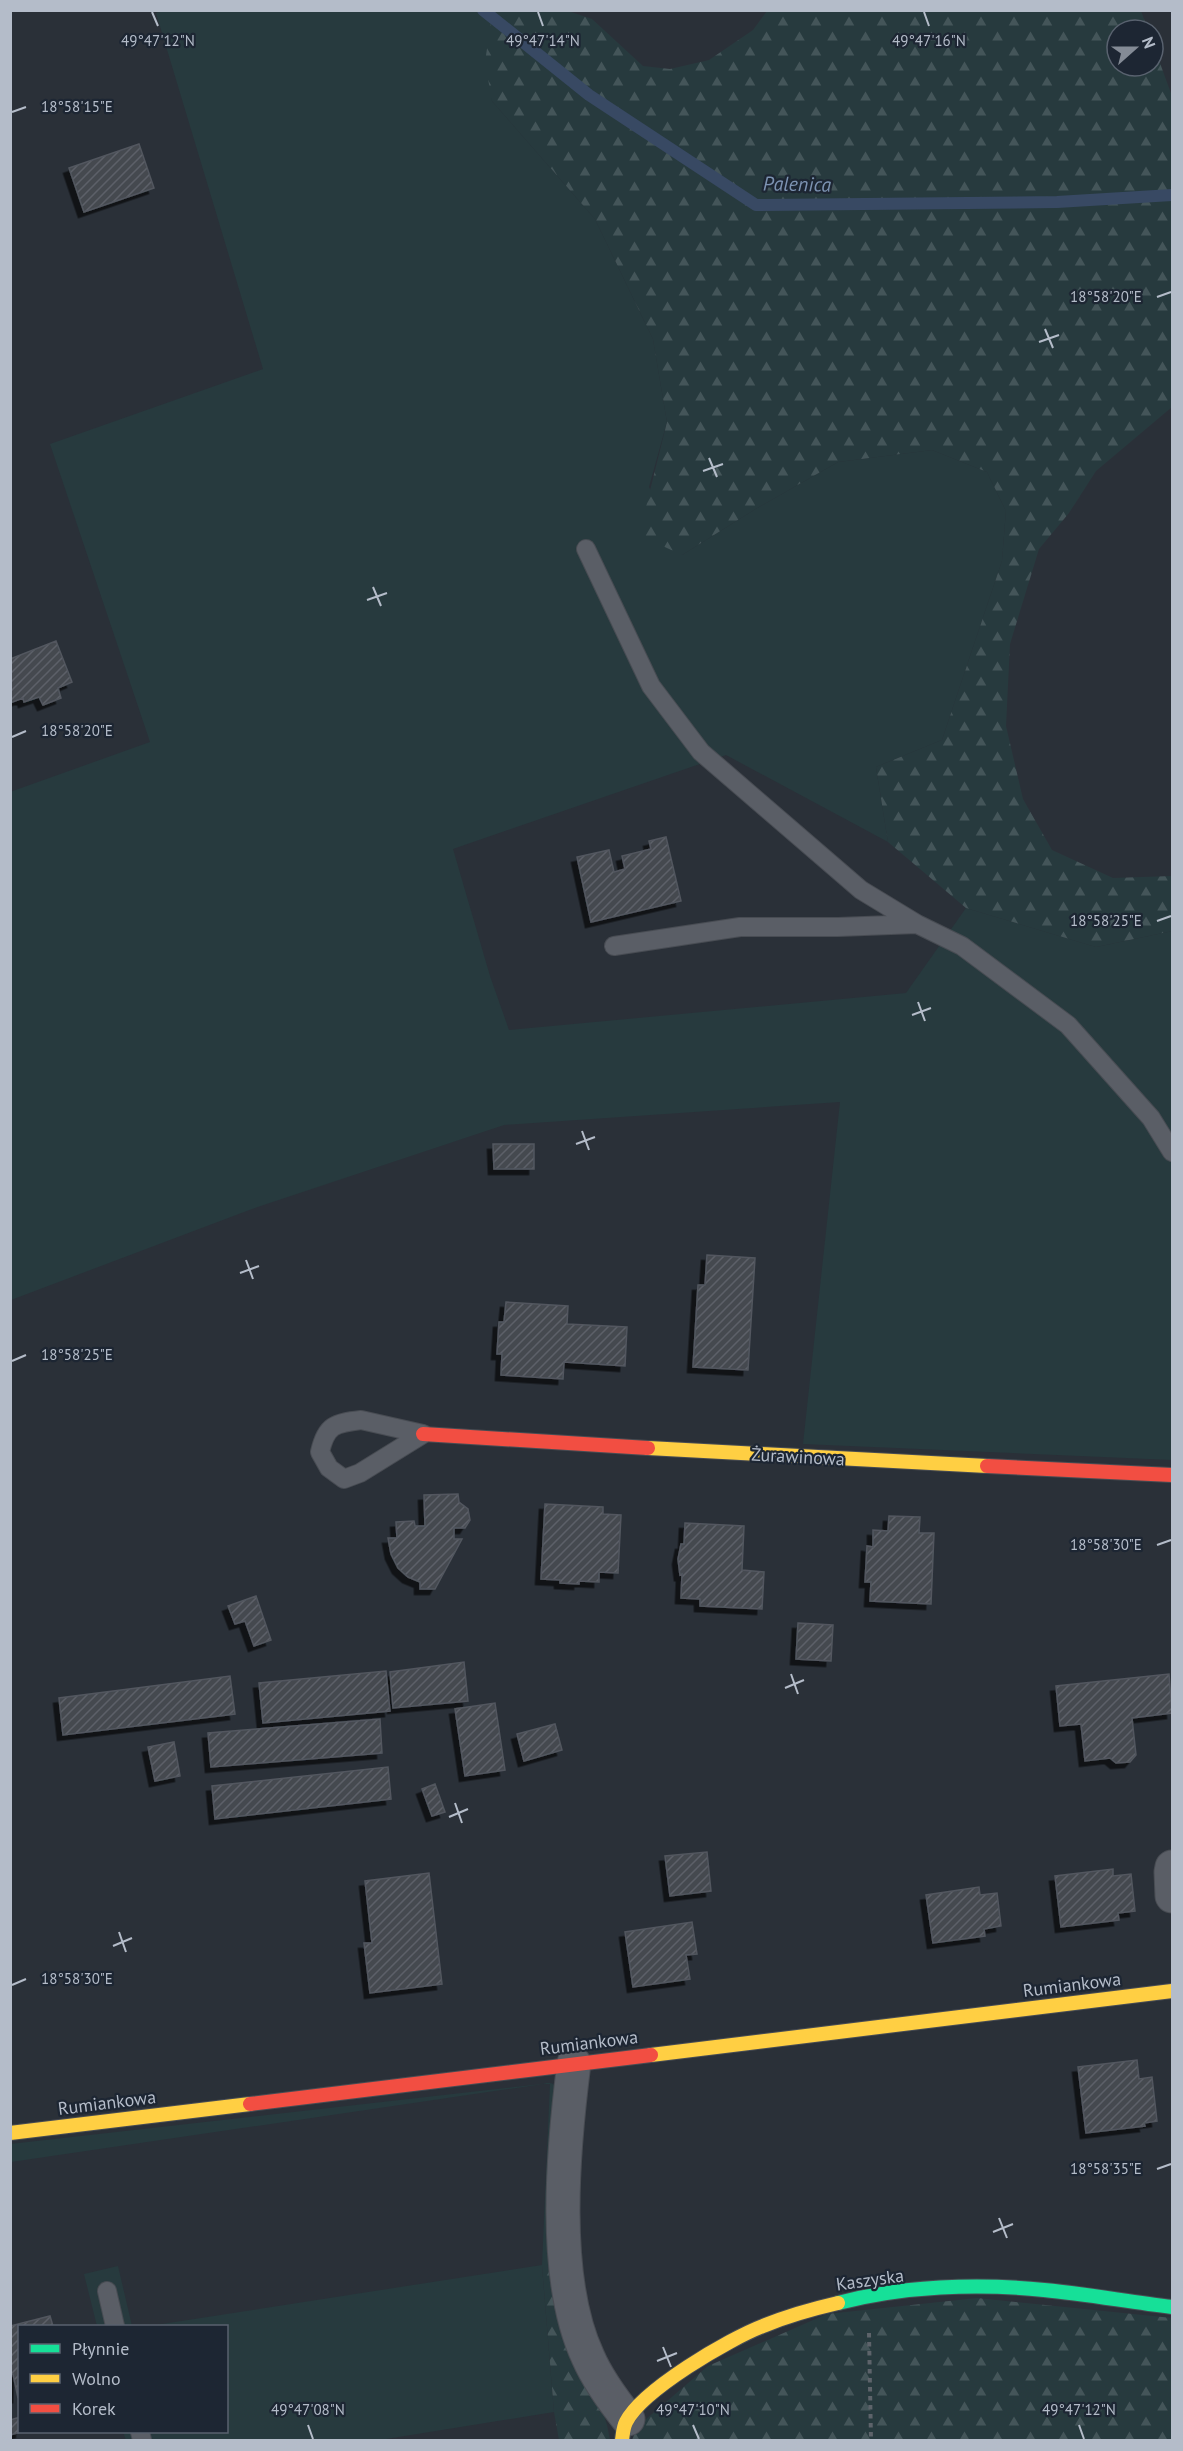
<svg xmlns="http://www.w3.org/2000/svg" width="1183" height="2451" font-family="'PT Sans',sans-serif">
<defs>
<pattern id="forest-firs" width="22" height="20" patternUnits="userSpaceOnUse" patternTransform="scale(1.5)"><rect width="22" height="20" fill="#273a3e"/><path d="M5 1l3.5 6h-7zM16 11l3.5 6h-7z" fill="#445559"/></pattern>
<pattern id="building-hatch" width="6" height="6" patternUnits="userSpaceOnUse" patternTransform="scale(1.5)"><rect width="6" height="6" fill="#444950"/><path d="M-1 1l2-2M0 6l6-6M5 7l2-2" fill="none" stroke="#5d6168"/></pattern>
<filter id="shadow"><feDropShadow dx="-5.5" dy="5.5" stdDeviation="0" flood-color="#0009"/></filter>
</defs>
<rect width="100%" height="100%" fill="#2a3038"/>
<path fill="#273a3e" d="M 163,10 L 520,11 L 491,22 L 492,101 L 595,219 L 653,339 L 667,422 L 649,487 L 682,555 L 757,508 L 838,462 L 932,450 L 987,472 L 1006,511 L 1002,561 L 942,740 L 876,767 L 888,842 L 726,755 L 453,849 L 490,976 L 509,1030 L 906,993 L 966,908 L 1096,947 L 1172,931 L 1172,1460 L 803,1444 L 840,1102 L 504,1125 L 252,1209 L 11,1300 L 10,792 L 150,742 L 50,444 L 263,369 L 156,13 Z
M 550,2083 L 11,2162 L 10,2144 L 551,2083 L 562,2089 L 556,2264 L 542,2266 L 554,2412 L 380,2440 L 126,2440 L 123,2432 L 226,2432 L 226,2326 L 149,2326 L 542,2265 Z
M 118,2266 L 132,2326 L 97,2326 L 84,2274 Z"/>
<path fill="url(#forest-firs)" d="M 520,10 L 568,11 L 592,19 L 643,66 L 670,69 L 709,60 L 753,30 L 767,11 L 1141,11 L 1148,30 L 1117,30 L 1117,66 L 1153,66 L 1153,44 L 1172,96 L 1172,407 L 1096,471 L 1069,513 L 1039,549 L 1010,644 L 1006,726 L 1023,799 L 1052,850 L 1113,878 L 1172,876 L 1172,931 L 1096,947 L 966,908 L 888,842 L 876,767 L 942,740 L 1002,561 L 1006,511 L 987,472 L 932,450 L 838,462 L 757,508 L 682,555 L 639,535 L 667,422 L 653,339 L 595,219 L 492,101 L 485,62 L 491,22 Z
M 556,2264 L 607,2425 L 610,2440 L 559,2440 L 554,2412 L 542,2265 Z
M 977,2298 L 1172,2318 L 1172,2440 L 632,2440 L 638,2426 L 708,2366 L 827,2314 Z"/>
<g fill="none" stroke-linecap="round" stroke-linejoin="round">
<path stroke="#384963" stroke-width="12" d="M 483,10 L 589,95 L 756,205 L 1057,202 L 1172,195"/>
</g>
<path fill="url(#building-hatch)" stroke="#52575f" stroke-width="1.5" filter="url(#shadow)" d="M 139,144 L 154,188 L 84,212 L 69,168 Z
M 56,641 L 72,682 L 58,688 L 61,698 L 43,705 L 39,697 L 24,702 L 23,698 L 10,703 L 10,659 Z
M 666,837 L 681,901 L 591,922 L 577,857 L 609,850 L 614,872 L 625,869 L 622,856 L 651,849 L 649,841 Z
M 493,1144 L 534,1144 L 534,1169 L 494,1169 Z
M 707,1255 L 755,1258 L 748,1370 L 693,1367 L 698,1285 L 705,1285 Z
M 506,1302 L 568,1306 L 567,1324 L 627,1327 L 625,1366 L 564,1362 L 563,1379 L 501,1375 L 502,1354 L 497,1354 L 499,1322 L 504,1322 Z
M 458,1494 L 459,1502 L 468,1509 L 470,1520 L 465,1528 L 454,1528 L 454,1539 L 462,1539 L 435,1589 L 420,1589 L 420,1582 L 408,1577 L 398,1568 L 391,1554 L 388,1538 L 397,1538 L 396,1522 L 414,1521 L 415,1526 L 425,1526 L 424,1495 Z
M 545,1504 L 603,1507 L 603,1514 L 621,1515 L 618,1573 L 599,1572 L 599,1582 L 579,1581 L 579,1584 L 560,1583 L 560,1580 L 541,1579 Z
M 889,1516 L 920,1517 L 919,1533 L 934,1533 L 931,1604 L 870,1601 L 871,1582 L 865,1582 L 867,1546 L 873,1547 L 873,1530 L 888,1531 Z
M 685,1523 L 744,1526 L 742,1570 L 764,1572 L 762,1609 L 700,1606 L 700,1599 L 681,1598 L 682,1574 L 680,1575 L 678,1559 L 681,1544 L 684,1544 Z
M 256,1596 L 271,1640 L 254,1646 L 245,1621 L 235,1624 L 228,1606 Z
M 798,1623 L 833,1625 L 831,1661 L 796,1659 Z
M 464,1662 L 468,1701 L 393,1708 L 390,1672 Z
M 386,1671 L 390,1711 L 263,1723 L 259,1683 Z
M 1169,1674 L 1172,1713 L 1132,1718 L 1136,1755 L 1130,1762 L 1116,1763 L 1110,1758 L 1085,1761 L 1081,1724 L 1060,1726 L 1056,1686 Z
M 230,1676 L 235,1714 L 63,1735 L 59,1698 Z
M 495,1703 L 505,1770 L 465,1776 L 455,1709 Z
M 380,1719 L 382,1753 L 211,1767 L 208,1733 Z
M 555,1724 L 562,1750 L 524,1761 L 517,1734 Z
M 174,1742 L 180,1776 L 155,1781 L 148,1747 Z
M 388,1767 L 391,1799 L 215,1819 L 212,1786 Z
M 435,1784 L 445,1812 L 432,1816 L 422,1789 Z
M 707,1852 L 711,1891 L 670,1896 L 665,1856 Z
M 1113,1869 L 1113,1876 L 1131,1874 L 1135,1911 L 1118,1913 L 1119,1920 L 1061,1927 L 1055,1876 Z
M 429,1873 L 442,1984 L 370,1993 L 364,1943 L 372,1943 L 365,1881 Z
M 979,1887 L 980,1895 L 997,1893 L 1001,1926 L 984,1929 L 985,1936 L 933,1943 L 926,1895 Z
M 692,1922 L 697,1954 L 686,1955 L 690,1979 L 633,1987 L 625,1932 Z
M 1137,2060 L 1139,2079 L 1152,2077 L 1157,2121 L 1144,2123 L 1145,2126 L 1086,2133 L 1078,2067 Z
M 50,2316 L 53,2326 L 20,2326 L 18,2398 L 13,2374 L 10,2374 L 10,2326 Z
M 20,2417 L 21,2432 L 10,2435 L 10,2420 Z"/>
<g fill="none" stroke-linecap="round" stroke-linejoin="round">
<g stroke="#484c53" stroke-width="20">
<path id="lane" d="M 586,549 L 651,686 L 701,752 L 861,890 L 917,924
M 614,946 L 740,927 L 838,927 L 917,924 L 962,946 L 1068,1025 L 1151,1118 L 1172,1152
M 361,1420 L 423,1434 L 360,1473 L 344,1479 L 329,1468 L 320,1452 C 326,1425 335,1423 361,1420 Z
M 107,2291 L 115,2326
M 140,2432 L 142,2440"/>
</g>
<g stroke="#484c53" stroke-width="35">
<path id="street" d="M 1172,1867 L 1171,1872 L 1172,1896
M 574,2063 C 563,2149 551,2278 588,2357 C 598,2380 612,2399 628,2419"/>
</g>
<g stroke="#484c53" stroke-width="16">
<path id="fast" d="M 838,2303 C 903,2286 977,2283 1044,2290 C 1087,2294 1129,2302 1172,2307"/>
</g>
<g stroke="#484c53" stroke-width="16">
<path id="slow" d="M 648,1448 L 987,1466
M 651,2055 L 1172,1991
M 10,2133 L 250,2104
M 622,2440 C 623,2434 623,2428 626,2422 C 642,2390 729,2339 763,2326 C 787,2316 812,2309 838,2303"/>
</g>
<g stroke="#484c53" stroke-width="16">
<path id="jam" d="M 423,1434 L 648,1448
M 987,1466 L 1172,1475
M 250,2104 L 651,2055"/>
</g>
<path stroke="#5d636a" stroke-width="4" stroke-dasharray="4.5 4.5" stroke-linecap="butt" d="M 869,2333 L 871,2440"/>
<use href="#lane" stroke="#5a5e66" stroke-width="18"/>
<use href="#street" stroke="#5a5e66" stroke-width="33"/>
<use href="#fast" stroke="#16e098" stroke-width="14"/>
<use href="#slow" stroke="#ffcf43" stroke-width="14"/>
<use href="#jam" stroke="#f24e42" stroke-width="14"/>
</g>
<path fill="none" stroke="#b4bcc9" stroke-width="2" d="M 152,12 L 158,26M 538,12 L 543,26M 924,12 L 929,26M 12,112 L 26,107M 1157,297 L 1171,292M 1045,329 L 1053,348M 1039,342 L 1059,335M 709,458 L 717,477M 703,471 L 723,464M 373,587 L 381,606M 367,600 L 387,593M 12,737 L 26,731M 1157,921 L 1171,916M 918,1002 L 925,1021M 912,1015 L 931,1008M 582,1131 L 589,1150M 576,1144 L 595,1137M 246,1260 L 253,1279M 240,1273 L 259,1266M 12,1361 L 26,1355M 1157,1545 L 1171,1540M 791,1674 L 798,1694M 785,1688 L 804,1680M 455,1803 L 462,1823M 449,1817 L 468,1809M 119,1932 L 126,1952M 113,1946 L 132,1938M 12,1985 L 26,1979M 1157,2169 L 1171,2164M 999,2218 L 1007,2238M 993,2232 L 1013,2224M 663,2347 L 671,2367M 657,2361 L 677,2353M 308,2425 L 313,2439M 693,2425 L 699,2439M 1079,2425 L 1084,2439"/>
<g text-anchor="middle" stroke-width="4.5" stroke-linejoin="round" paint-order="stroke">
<g font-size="18" fill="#b4bcc9" stroke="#1d2633">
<text transform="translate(798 1457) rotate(3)" y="6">Żurawinowa</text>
<text transform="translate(1072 1985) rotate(-7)" y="6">Rumiankowa</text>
<text transform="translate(589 2043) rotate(-7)" y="6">Rumiankowa</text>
<text transform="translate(107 2103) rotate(-7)" y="6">Rumiankowa</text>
<text transform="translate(870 2280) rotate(-8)" y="6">Kaszyska</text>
</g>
<g font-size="20" font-style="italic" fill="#7c92b1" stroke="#1d2633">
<text transform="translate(797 184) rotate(1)" y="7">Palenica</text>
</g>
</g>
<g font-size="15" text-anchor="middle" fill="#b4bcc9" stroke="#1d2633" stroke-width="4.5" stroke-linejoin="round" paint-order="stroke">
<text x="158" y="46">49°47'12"N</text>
<text x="543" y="46">49°47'14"N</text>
<text x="929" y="46">49°47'16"N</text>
<text x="77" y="112">18°58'15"E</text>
<text x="1106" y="302">18°58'20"E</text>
<text x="77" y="736">18°58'20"E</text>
<text x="1106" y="926">18°58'25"E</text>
<text x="77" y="1360">18°58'25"E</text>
<text x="1106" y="1550">18°58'30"E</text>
<text x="77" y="1984">18°58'30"E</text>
<text x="1106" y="2174">18°58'35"E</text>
<text x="308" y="2415">49°47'08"N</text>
<text x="693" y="2415">49°47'10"N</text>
<text x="1079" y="2415">49°47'12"N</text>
</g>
<rect width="1183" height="2451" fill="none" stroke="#b4bcc9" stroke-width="24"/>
<rect x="18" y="2325" width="210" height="108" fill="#1d2633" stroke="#59626f" stroke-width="1.5"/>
<rect x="30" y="2344" width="30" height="9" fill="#16e098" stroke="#59626f" stroke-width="1.5"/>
<text x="72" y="2355" font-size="18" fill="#b4bcc9">Płynnie</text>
<rect x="30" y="2374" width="30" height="9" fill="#ffcf43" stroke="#59626f" stroke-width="1.5"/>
<text x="72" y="2385" font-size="18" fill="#b4bcc9">Wolno</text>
<rect x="30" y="2404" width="30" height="9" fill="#f24e42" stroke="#59626f" stroke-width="1.5"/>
<text x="72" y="2415" font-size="18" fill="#b4bcc9">Korek</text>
<g transform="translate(1135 48) rotate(69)"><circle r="28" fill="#1d2633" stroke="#59626f" stroke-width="1.5"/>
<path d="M0-4.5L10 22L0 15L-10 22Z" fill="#848b96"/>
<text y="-9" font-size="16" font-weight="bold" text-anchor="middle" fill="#b4bcc9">N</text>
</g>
</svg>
